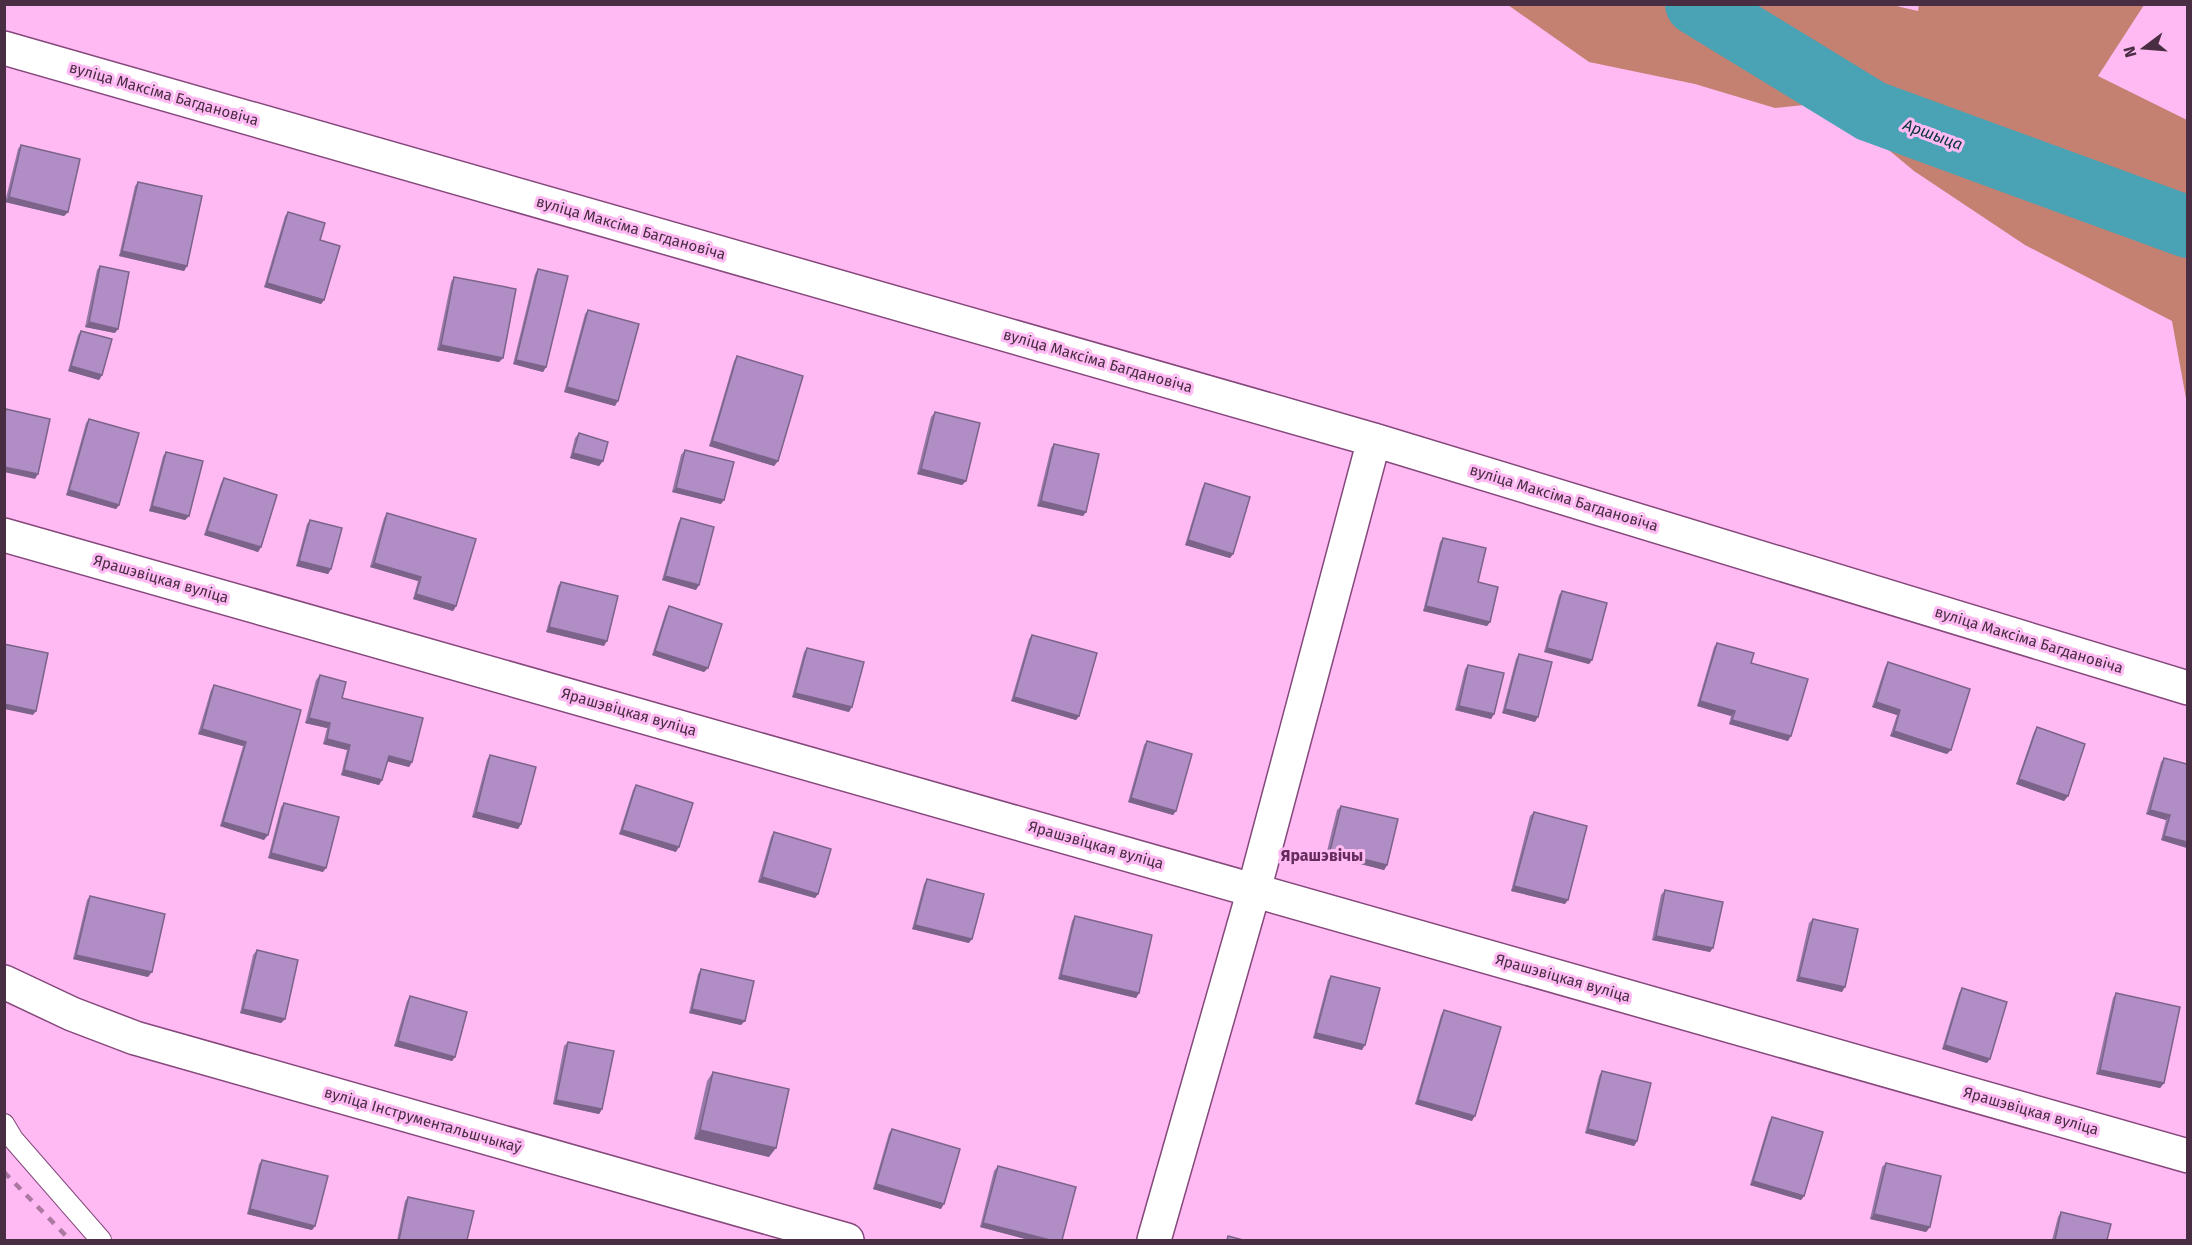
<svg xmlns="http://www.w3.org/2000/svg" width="2192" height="1245" font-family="'Fira Sans',sans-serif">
<rect width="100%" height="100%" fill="#ffbaf3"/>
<path fill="#c48071" d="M 1888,4 L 1918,11 L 1919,4 L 2144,5 L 2098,76 L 2187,120 L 2187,404 L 2172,321 L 2025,245 L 1914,171 L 1831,102 L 1775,108 L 1695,84 L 1589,62 L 1508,5 Z"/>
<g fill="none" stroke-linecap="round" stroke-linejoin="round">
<path stroke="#49a3b5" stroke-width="62" d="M 1696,4 L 1871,111 L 2188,227"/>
<g stroke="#84487b" stroke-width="22">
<path id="lane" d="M 4,1124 L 13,1139 L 101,1240"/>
</g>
<g stroke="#84487b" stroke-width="36">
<path id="street" d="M 4,48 L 1374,440 L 2188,688
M 4,535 L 2188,1156
M 4,982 L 72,1014 L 135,1038 L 847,1240
M 1154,1240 L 1254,890 L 1374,440"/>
</g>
<use href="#lane" stroke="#fff" stroke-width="20"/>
<use href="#street" stroke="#fff" stroke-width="33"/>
<path stroke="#ab79a2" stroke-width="4.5" stroke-dasharray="8 8" stroke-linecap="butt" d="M 4,1172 L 70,1240"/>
</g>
<path fill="#9779a9" d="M 21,145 L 68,212 L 64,216 L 5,202 L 18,149 Z
M 138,182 L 187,266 L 184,271 L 119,256 L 135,186 Z
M 288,212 L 320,240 L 324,300 L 321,304 L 264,287 L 285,216 Z
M 100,266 L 115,333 L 85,327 L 97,270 Z
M 538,269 L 546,367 L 543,372 L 513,364 L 535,274 Z
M 454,277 L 503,358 L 499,362 L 437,350 L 451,282 Z
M 588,310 L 615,406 L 564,392 L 585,314 Z
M 81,331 L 102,375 L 99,380 L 68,371 L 78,335 Z
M 737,356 L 778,461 L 774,466 L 709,446 L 734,361 Z
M 935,412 L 966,481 L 962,485 L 917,474 L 931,417 Z
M 89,419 L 119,505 L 116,509 L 66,495 L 86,423 Z
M 579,433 L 603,461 L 599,466 L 570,458 L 575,438 Z
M 1054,444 L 1086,512 L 1083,516 L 1037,506 L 1051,448 Z
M 685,450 L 721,504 L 672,492 L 681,455 Z
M 166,452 L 189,516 L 185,520 L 149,511 L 163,456 Z
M 224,478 L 261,547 L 258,552 L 204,535 L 221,483 Z
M 1205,483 L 1233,554 L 1230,558 L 1185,545 L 1202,488 Z
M 387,513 L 456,606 L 453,611 L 413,599 L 418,581 L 370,567 L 384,518 Z
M 681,518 L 696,590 L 662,580 L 678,523 Z
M 310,520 L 331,569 L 328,574 L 296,566 L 307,524 Z
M 1443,538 L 1478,582 L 1490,622 L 1487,626 L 1423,611 L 1440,542 Z
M 561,582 L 604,646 L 546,632 L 558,586 Z
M 1562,591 L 1592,660 L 1589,664 L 1544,652 L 1559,595 Z
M 669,606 L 708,668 L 704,672 L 652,655 L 666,611 Z
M 1032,635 L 1079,716 L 1076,720 L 1011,701 L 1029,639 Z
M 1717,643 L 1751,663 L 1788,741 L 1729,724 L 1731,716 L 1697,706 L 1714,647 Z
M 807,648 L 849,712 L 792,697 L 804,652 Z
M 1519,654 L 1535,722 L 1502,713 L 1516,659 Z
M 1888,662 L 1947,754 L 1890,736 L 1897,715 L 1872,707 L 1885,667 Z
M 1468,665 L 1494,714 L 1491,719 L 1455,710 L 1465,669 Z
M 320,675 L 342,698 L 412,762 L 409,767 L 387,761 L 382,780 L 379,785 L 341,775 L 347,750 L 323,744 L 327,728 L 305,723 L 316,680 Z
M 214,685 L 301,710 L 264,840 L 220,826 L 243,746 L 198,734 L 211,690 Z
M 2037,727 L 2068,796 L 2064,801 L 2016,784 L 2034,732 Z
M 1147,741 L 1176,811 L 1173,815 L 1128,802 L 1144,745 Z
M 490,755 L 521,824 L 518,829 L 472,817 L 487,760 Z
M 2164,758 L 2187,764 L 2187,848 L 2161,840 L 2166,820 L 2146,814 L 2161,762 Z
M 636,785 L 676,852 L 619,834 L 633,790 Z
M 284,803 L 323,872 L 268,858 L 281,807 Z
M 1341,806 L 1387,865 L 1384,870 L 1326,855 L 1337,810 Z
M 1534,812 L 1565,904 L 1511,891 L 1530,816 Z
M 774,832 L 818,894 L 815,898 L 758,882 L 771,837 Z
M 927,879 L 969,943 L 912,929 L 924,884 Z
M 1665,890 L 1710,952 L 1652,940 L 1661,895 Z
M 90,896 L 148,977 L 73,959 L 87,900 Z
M 1075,916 L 1139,993 L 1136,998 L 1058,979 L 1072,921 Z
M 1813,919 L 1842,992 L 1796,981 L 1809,923 Z
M 257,950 L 285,1019 L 281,1023 L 240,1013 L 253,955 Z
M 701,969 L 741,1025 L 689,1013 L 698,974 Z
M 1331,976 L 1362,1050 L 1313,1038 L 1328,980 Z
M 1962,988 L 1987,1063 L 1942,1049 L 1959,993 Z
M 2116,993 L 2164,1083 L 2160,1088 L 2096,1074 L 2113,998 Z
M 410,996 L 455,1057 L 452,1061 L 394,1046 L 407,1001 Z
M 1444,1010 L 1472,1121 L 1415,1104 L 1441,1015 Z
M 568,1042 L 602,1109 L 599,1114 L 553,1104 L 564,1046 Z
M 1602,1071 L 1637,1141 L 1634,1146 L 1585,1133 L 1599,1076 Z
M 713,1072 L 769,1157 L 694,1139 L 707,1081 Z
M 1772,1117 L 1804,1196 L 1801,1200 L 1750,1185 L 1769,1122 Z
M 892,1129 L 941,1209 L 873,1189 L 889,1133 Z
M 262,1160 L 315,1226 L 312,1230 L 247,1214 L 259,1164 Z
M 1886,1163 L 1930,1227 L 1926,1232 L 1870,1219 L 1882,1167 Z
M 998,1166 L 1062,1240 L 1029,1240 L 980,1227 L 994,1171 Z
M 408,1197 L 467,1240 L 397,1240 L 405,1201 Z
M 2061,1212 L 2107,1240 L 2052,1240 L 2058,1217 Z"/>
<path fill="#7b638a" d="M 9,197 L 68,212 L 64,216 L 5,202 Z
M 122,251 L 187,266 L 184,271 L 119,256 Z
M 267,283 L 324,300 L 321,304 L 264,287 Z
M 89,322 L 118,329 L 115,333 L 85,327 Z
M 441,345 L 503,358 L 499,362 L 437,350 Z
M 516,360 L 546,367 L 543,372 L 513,364 Z
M 71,366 L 102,375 L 99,380 L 68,371 Z
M 567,387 L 618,401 L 615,406 L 564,392 Z
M 712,441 L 778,461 L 774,466 L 709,446 Z
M 573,453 L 603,461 L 599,466 L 570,458 Z
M 4,467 L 38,474 L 35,479 L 4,472 Z
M 921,469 L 966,481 L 962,485 L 917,474 Z
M 676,488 L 724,500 L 721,504 L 672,492 Z
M 69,490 L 119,505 L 116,509 L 66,495 Z
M 1041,501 L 1086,512 L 1083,516 L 1037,506 Z
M 152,506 L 189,516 L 185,520 L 149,511 Z
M 207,531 L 261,547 L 258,552 L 204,535 Z
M 1188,540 L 1233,554 L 1230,558 L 1185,545 Z
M 299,561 L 331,569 L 328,574 L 296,566 Z
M 374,563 L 421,577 L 418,581 L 370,567 Z
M 665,576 L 699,585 L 696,590 L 662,580 Z
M 416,594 L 456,606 L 453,611 L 413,599 Z
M 1426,606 L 1490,622 L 1487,626 L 1423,611 Z
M 549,627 L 607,641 L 604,646 L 546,632 Z
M 1547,648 L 1592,660 L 1589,664 L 1544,652 Z
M 655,651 L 708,668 L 704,672 L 652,655 Z
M 795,693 L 852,707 L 849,712 L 792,697 Z
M 1014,697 L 1079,716 L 1076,720 L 1011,701 Z
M 1700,701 L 1735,711 L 1731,716 L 1697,706 Z
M 1876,702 L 1900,710 L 1897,715 L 1872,707 Z
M 4,704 L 36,711 L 33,715 L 4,709 Z
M 1459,706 L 1494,714 L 1491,719 L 1455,710 Z
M 1505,709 L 1538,717 L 1535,722 L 1502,713 Z
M 309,718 L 330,723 L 327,728 L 305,723 Z
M 1732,720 L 1791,736 L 1788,741 L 1729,724 Z
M 202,729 L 246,742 L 243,746 L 198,734 Z
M 1894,731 L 1951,750 L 1947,754 L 1890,736 Z
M 327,739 L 350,745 L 347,750 L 323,744 Z
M 389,756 L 412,762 L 409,767 L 386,761 Z
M 344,770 L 382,780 L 379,785 L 341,775 Z
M 2019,779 L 2068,796 L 2064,801 L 2016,784 Z
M 1131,798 L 1176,811 L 1173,815 L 1128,802 Z
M 2150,810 L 2170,815 L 2166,820 L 2146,814 Z
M 476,812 L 521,824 L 518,829 L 472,817 Z
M 223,822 L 268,835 L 264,840 L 220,826 Z
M 622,830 L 679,847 L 676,852 L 619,834 Z
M 2164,836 L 2187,842 L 2187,848 L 2161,840 Z
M 1330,851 L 1387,865 L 1384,870 L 1326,855 Z
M 271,853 L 326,868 L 323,872 L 268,858 Z
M 762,877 L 818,894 L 815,898 L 758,882 Z
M 1514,886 L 1568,900 L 1565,904 L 1511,891 Z
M 915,925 L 972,939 L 969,943 L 912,929 Z
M 1656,936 L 1713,948 L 1710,952 L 1652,940 Z
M 76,955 L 152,972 L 148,977 L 73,959 Z
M 1061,975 L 1139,993 L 1136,998 L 1058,979 Z
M 1799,977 L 1845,987 L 1842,992 L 1796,981 Z
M 243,1009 L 285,1019 L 281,1023 L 240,1013 Z
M 692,1009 L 745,1021 L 741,1025 L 689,1013 Z
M 1316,1033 L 1365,1045 L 1362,1050 L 1313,1038 Z
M 398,1041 L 455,1057 L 452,1061 L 394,1046 Z
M 1945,1045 L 1990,1059 L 1987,1063 L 1942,1049 Z
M 2100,1070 L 2164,1083 L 2160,1088 L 2096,1074 Z
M 556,1100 L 602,1109 L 599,1114 L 553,1104 Z
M 1418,1100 L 1475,1116 L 1472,1121 L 1415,1104 Z
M 1588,1129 L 1637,1141 L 1634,1146 L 1585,1133 Z
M 700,1130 L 776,1148 L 769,1157 L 694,1139 Z
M 1753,1181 L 1804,1196 L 1801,1200 L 1750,1185 Z
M 876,1184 L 944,1204 L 941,1209 L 873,1189 Z
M 250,1209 L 315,1226 L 312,1230 L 247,1214 Z
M 1874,1214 L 1930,1227 L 1926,1232 L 1870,1219 Z
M 983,1223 L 1050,1240 L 1029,1240 L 980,1227 Z"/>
<path fill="#b08dc5" stroke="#7b638a" stroke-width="1.5" d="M 21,145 L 80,159 L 68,212 L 9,197 Z
M 138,182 L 202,196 L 187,266 L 122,251 Z
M 288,212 L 325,223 L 320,240 L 340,246 L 324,300 L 267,283 Z
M 100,266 L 129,272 L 118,329 L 89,322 Z
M 538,269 L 568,276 L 546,367 L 516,360 Z
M 454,277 L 516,289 L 503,358 L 441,345 Z
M 588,310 L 639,324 L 618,401 L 567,387 Z
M 81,331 L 112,339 L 102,375 L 71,366 Z
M 737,356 L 803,376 L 778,461 L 712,441 Z
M 6,409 L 50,419 L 38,474 L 4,467 L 4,417 Z
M 935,412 L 980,423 L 966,481 L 921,469 Z
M 89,419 L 139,433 L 119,505 L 69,490 Z
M 579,433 L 608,442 L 603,461 L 573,453 Z
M 1054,444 L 1099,454 L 1086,512 L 1041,501 Z
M 685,450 L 734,462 L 724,500 L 676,488 Z
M 166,452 L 203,461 L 189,516 L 152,506 Z
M 224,478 L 277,495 L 261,547 L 207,531 Z
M 1205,483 L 1250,497 L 1233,554 L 1188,540 Z
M 387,513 L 476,539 L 456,606 L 416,594 L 421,577 L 374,563 Z
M 681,518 L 714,527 L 699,585 L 665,576 Z
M 310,520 L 342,528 L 331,569 L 299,561 Z
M 1443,538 L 1486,548 L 1478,582 L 1498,587 L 1490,622 L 1426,606 Z
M 561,582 L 618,596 L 607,641 L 549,627 Z
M 1562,591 L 1607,603 L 1592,660 L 1547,648 Z
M 669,606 L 722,624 L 708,668 L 655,651 Z
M 1032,635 L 1097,653 L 1079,716 L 1014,697 Z
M 1717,643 L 1754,653 L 1751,663 L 1808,679 L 1791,736 L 1732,720 L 1735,711 L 1700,701 Z
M 4,644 L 48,653 L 36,711 L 4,704 Z
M 807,648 L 864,662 L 852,707 L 795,693 Z
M 1519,654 L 1552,662 L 1538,717 L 1505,709 Z
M 1888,662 L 1970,689 L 1951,750 L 1894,731 L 1900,710 L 1876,702 Z
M 1468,665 L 1504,673 L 1494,714 L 1459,706 Z
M 320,675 L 346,682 L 342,698 L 423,718 L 412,762 L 389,756 L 382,780 L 344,770 L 350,745 L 327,739 L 330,723 L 309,718 Z
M 214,685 L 301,710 L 268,835 L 223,822 L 246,742 L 202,729 Z
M 2037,727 L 2085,744 L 2068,796 L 2019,779 Z
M 1147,741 L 1192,754 L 1176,811 L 1131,798 Z
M 490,755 L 536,767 L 521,824 L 476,812 Z
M 2164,758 L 2187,764 L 2187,842 L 2164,836 L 2170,815 L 2150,810 Z
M 636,785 L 693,803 L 679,847 L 622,830 Z
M 284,803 L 339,817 L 326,868 L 271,853 Z
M 1341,806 L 1398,819 L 1387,865 L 1330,851 Z
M 1534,812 L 1587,826 L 1568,900 L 1514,886 Z
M 774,832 L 831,849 L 818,894 L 762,877 Z
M 927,879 L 984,894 L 972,939 L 915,925 Z
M 1665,890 L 1723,902 L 1713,948 L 1656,936 Z
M 90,896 L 165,914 L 152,972 L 76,955 Z
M 1075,916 L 1152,935 L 1139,993 L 1061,975 Z
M 1813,919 L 1858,929 L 1845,987 L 1799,977 Z
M 257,950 L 298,960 L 285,1019 L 243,1009 Z
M 701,969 L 754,981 L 745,1021 L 692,1009 Z
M 1331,976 L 1380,988 L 1365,1045 L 1316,1033 Z
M 1962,988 L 2007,1002 L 1990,1059 L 1945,1045 Z
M 2116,993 L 2180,1007 L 2164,1083 L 2100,1070 Z
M 410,996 L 467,1012 L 455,1057 L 398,1041 Z
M 1444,1010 L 1501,1027 L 1475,1116 L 1418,1100 Z
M 568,1042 L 614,1051 L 602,1109 L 556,1100 Z
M 1602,1071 L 1651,1083 L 1637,1141 L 1588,1129 Z
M 713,1072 L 789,1089 L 776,1148 L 700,1130 Z
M 1772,1117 L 1823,1132 L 1804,1196 L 1753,1181 Z
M 892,1129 L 960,1149 L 944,1204 L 876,1184 Z
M 262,1160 L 328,1176 L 315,1226 L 250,1209 Z
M 1886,1163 L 1941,1176 L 1930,1227 L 1874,1214 Z
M 998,1166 L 1076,1187 L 1062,1240 L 1050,1240 L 983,1223 Z
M 408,1197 L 474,1211 L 467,1240 L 399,1240 Z
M 2061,1212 L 2111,1224 L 2107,1240 L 2055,1240 Z
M 1228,1236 L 1243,1240 L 1227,1240 Z"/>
<g text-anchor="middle" stroke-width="6" stroke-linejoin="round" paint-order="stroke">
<g font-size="15" fill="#482d43" stroke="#ffbaf3">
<text transform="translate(164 94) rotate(16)" y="5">вуліца Максіма Багдановіча</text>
<text transform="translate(631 228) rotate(16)" y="5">вуліца Максіма Багдановіча</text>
<text transform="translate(1098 361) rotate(16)" y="5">вуліца Максіма Багдановіча</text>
<text transform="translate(1564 498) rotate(17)" y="5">вуліца Максіма Багдановіча</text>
<text transform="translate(161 579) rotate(16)" y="5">Ярашэвіцкая вуліца</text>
<text transform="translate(2029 640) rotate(17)" y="5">вуліца Максіма Багдановіча</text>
<text transform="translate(629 712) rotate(16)" y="5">Ярашэвіцкая вуліца</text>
<text transform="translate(1096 845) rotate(16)" y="5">Ярашэвіцкая вуліца</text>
<text transform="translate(1563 978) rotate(16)" y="5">Ярашэвіцкая вуліца</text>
<text transform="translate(2031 1111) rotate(16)" y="5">Ярашэвіцкая вуліца</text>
<text transform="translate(423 1120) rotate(16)" y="5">вуліца Інструментальшчыкаў</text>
</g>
<g font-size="16" font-style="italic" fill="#08343c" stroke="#ffbaf3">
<text transform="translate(1933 134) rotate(20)" y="6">Аршыца</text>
</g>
<g font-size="16" font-weight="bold" fill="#652c5e" stroke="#ffbaf3">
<text x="1322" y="861">Ярашэвічы</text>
</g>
</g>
<rect width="2192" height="1245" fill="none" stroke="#482d43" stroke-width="12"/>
<g transform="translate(2144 48) rotate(254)" stroke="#ffbaf3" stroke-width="4.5" paint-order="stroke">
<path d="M0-4.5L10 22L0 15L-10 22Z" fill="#482d43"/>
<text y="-9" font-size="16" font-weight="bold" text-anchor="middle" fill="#482d43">N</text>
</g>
</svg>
